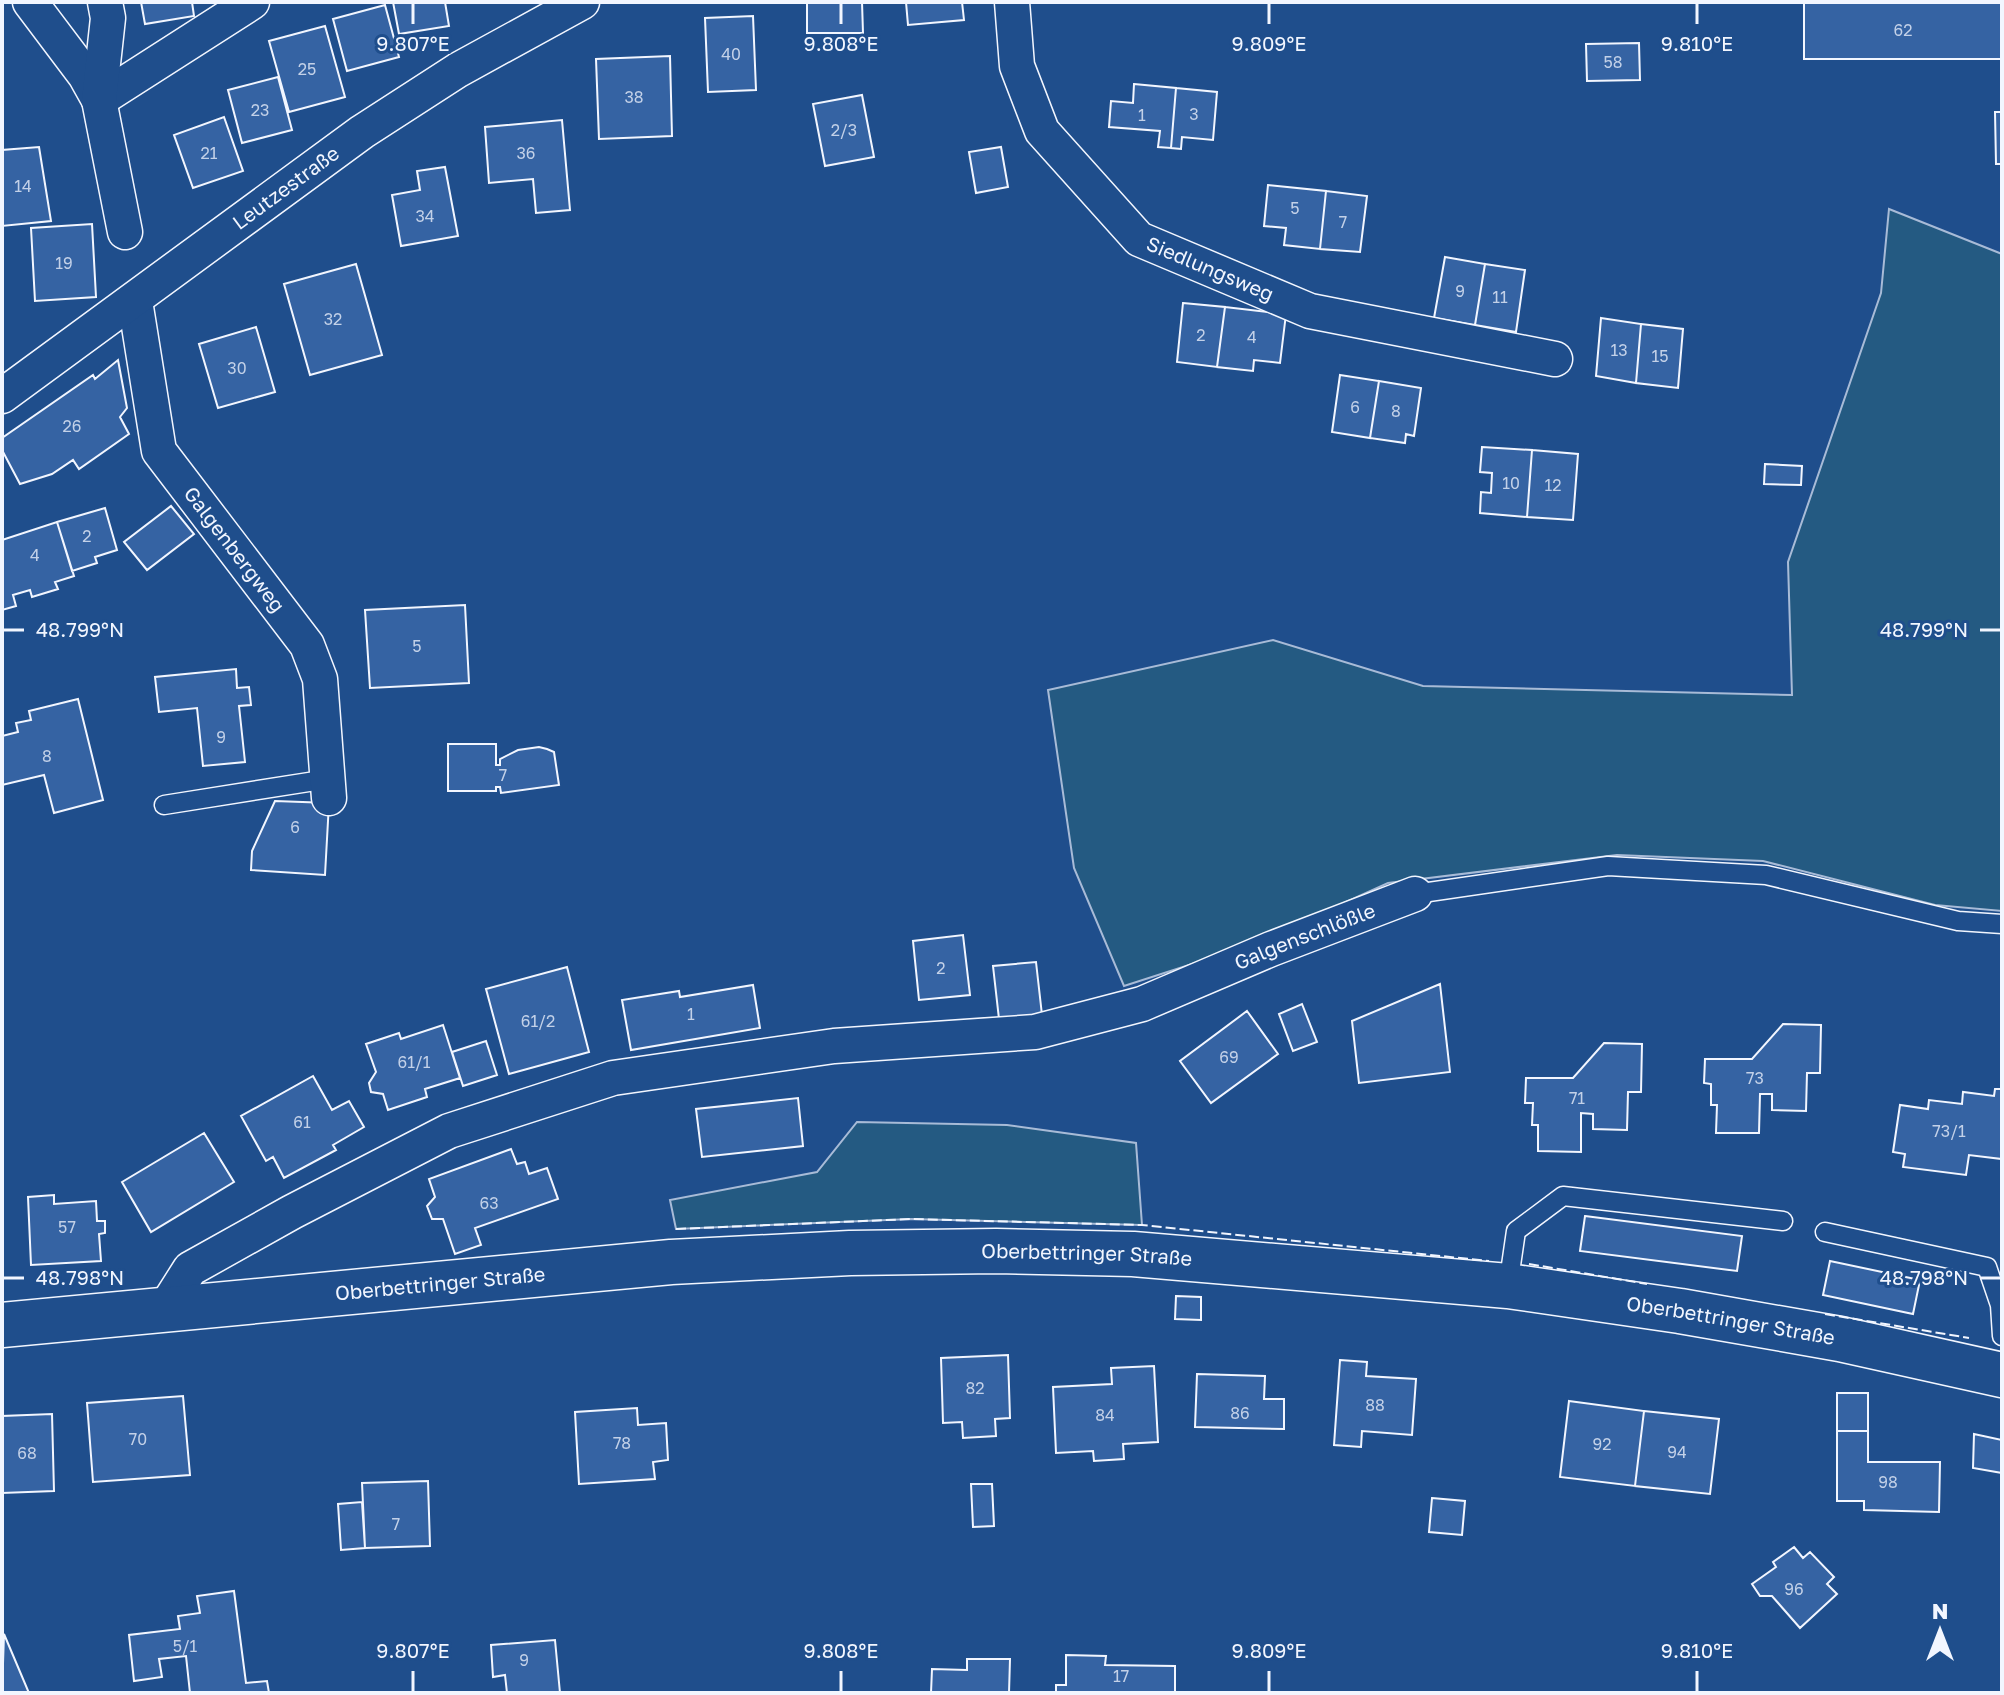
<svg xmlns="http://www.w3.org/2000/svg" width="2004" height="1695" font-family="'Golos Text',sans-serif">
<rect width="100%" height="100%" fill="#1f4e8c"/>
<path fill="#245a82" stroke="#a8bbd7" stroke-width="2" d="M 1889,209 L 2002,254 L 2002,911 L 1935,905 L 1763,861 L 1617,855 L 1388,883 L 1251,945 L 1124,986 L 1074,868 L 1048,690 L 1273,640 L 1423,686 L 1792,695 L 1788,562 L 1881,293 Z
M 857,1122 L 1007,1125 L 1136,1143 L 1142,1225 L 911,1219 L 676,1229 L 670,1200 L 817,1172 Z"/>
<path fill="#3563a3" stroke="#f2f6ff" stroke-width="2" d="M 141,2 L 192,2 L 194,16 L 145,24 Z
M 393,2 L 445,2 L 449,26 L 399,34 Z
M 807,2 L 862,2 L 863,33 L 807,33 Z
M 906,2 L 962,2 L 964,20 L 908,25 Z
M 1804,2 L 2002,2 L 2002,59 L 1804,59 Z
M 385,5 L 399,57 L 347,71 L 333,19 Z
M 753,16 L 756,90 L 708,92 L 705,18 Z
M 325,26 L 345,97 L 289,112 L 269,41 Z
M 1639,43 L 1640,80 L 1587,81 L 1586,44 Z
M 670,56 L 672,136 L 599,139 L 596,59 Z
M 278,77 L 292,130 L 242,143 L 228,90 Z
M 1134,84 L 1176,88 L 1171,148 L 1158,147 L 1160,131 L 1109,127 L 1111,101 L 1133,103 Z
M 1176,88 L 1217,92 L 1213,140 L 1182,137 L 1181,149 L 1171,148 Z
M 862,95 L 874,157 L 825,166 L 813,104 Z
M 1995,112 L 2002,112 L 2002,164 L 1996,164 Z
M 224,117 L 243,171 L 193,188 L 174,135 Z
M 562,120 L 570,210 L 536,213 L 533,179 L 489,183 L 485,127 Z
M 39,147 L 51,221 L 2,226 L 2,150 Z
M 1001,147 L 1008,187 L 976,193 L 969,152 Z
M 445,167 L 458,236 L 401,246 L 392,195 L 420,190 L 417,171 Z
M 1268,185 L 1326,191 L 1320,249 L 1284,245 L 1286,228 L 1264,226 Z
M 1326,191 L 1367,196 L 1360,252 L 1320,249 Z
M 92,224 L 96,297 L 35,301 L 31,228 Z
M 1445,257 L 1485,264 L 1475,325 L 1434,318 Z
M 356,264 L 382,355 L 310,375 L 284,284 Z
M 1485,264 L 1525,270 L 1516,332 L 1475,325 Z
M 1183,303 L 1225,307 L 1217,367 L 1177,362 Z
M 1225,307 L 1286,314 L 1280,363 L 1254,360 L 1253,371 L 1217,367 Z
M 1601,318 L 1641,324 L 1636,383 L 1596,376 Z
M 1641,324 L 1683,329 L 1678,388 L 1636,383 Z
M 256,327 L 275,392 L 218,408 L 199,344 Z
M 118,360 L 127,408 L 120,417 L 129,434 L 79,469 L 73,460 L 52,474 L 20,484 L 2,450 L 2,438 L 93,375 L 95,379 Z
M 1340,375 L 1379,381 L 1370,438 L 1332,432 Z
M 1379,381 L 1421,388 L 1414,436 L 1406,434 L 1405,443 L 1370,438 Z
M 1482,447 L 1532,450 L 1527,517 L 1480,513 L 1481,492 L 1491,493 L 1492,473 L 1480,472 Z
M 1532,450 L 1578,454 L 1573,520 L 1527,517 Z
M 1765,464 L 1802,466 L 1801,485 L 1764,484 Z
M 171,506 L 194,534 L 147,570 L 124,542 Z
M 105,508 L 117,550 L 95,557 L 97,563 L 72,571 L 57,522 Z
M 57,522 L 74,576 L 55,582 L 58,589 L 32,597 L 30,590 L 13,595 L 16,606 L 2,610 L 2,540 Z
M 465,605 L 469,683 L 370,688 L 365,610 Z
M 236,669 L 237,688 L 249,687 L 251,705 L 239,706 L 245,762 L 203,766 L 197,708 L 159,712 L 155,677 Z
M 78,699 L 103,800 L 54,813 L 44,775 L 2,785 L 2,736 L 18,732 L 16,723 L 31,720 L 29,711 Z
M 448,744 L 496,744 L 496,765 L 500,765 L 500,759 L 518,750 L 539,747 L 547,749 L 554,752 L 559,785 L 501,793 L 500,787 L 496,787 L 496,791 L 448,791 Z
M 275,801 L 329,803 L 325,875 L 251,870 L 252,851 Z
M 963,935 L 970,995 L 919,1000 L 913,941 Z
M 1036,962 L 1042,1015 L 999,1019 L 993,966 Z
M 567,967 L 589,1052 L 509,1074 L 486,989 Z
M 1440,984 L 1450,1072 L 1359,1083 L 1352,1021 Z
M 753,985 L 760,1028 L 631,1050 L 622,1000 L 679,991 L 680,997 Z
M 1302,1004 L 1317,1042 L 1293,1051 L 1279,1014 Z
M 1247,1011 L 1278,1054 L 1211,1103 L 1180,1061 Z
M 1783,1024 L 1821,1025 L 1820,1073 L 1807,1073 L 1806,1111 L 1772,1110 L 1772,1094 L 1760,1094 L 1759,1133 L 1716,1133 L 1717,1105 L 1711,1105 L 1711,1084 L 1704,1083 L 1705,1059 L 1752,1059 Z
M 443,1025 L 460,1078 L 425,1089 L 427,1097 L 388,1110 L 383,1094 L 371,1092 L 369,1083 L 376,1072 L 366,1044 L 399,1033 L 401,1039 Z
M 486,1041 L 497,1075 L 463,1086 L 452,1052 Z
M 1604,1043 L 1642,1044 L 1641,1092 L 1628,1092 L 1627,1130 L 1593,1129 L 1593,1114 L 1581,1113 L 1581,1152 L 1538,1151 L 1538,1125 L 1532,1125 L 1533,1103 L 1525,1103 L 1526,1078 L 1573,1078 Z
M 313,1076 L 332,1110 L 349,1101 L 364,1127 L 333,1145 L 336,1150 L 284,1178 L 273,1157 L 266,1161 L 241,1116 Z
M 1995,1089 L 2002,1089 L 2002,1159 L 1969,1155 L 1966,1175 L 1903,1167 L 1905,1154 L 1893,1152 L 1900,1105 L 1928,1109 L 1929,1100 L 1962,1104 L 1963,1092 L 1994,1096 Z
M 798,1098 L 803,1146 L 702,1157 L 696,1109 Z
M 204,1133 L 234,1182 L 151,1232 L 122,1182 Z
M 511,1149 L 517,1164 L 525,1162 L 529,1174 L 547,1168 L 558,1199 L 475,1228 L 481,1245 L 455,1254 L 443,1219 L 432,1219 L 427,1206 L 435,1197 L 429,1179 Z
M 54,1195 L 54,1204 L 96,1201 L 97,1221 L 105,1221 L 105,1233 L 99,1234 L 101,1261 L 31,1265 L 28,1197 Z
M 1585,1216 L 1742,1236 L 1737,1271 L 1580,1251 Z
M 1830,1261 L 1920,1280 L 1913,1314 L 1823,1295 Z
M 1176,1296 L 1201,1297 L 1201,1320 L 1175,1319 Z
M 1008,1355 L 1010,1418 L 995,1419 L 996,1436 L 963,1438 L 962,1422 L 943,1423 L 941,1358 Z
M 1340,1360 L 1367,1362 L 1366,1376 L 1416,1379 L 1412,1435 L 1362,1431 L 1361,1447 L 1334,1445 Z
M 1154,1366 L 1158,1442 L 1123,1444 L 1124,1459 L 1094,1461 L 1093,1451 L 1056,1453 L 1053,1387 L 1112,1384 L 1111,1368 Z
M 1197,1374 L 1265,1376 L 1264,1399 L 1284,1399 L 1284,1429 L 1195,1427 Z
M 1837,1393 L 1868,1393 L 1868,1431 L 1837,1431 Z
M 183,1396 L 190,1475 L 93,1482 L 87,1403 Z
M 1569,1401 L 1644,1411 L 1635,1486 L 1560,1477 Z
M 637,1408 L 638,1425 L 666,1423 L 668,1460 L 653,1462 L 655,1479 L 579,1484 L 575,1412 Z
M 1644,1411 L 1719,1419 L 1710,1494 L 1635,1486 Z
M 52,1414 L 54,1491 L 2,1493 L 2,1416 Z
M 1837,1431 L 1868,1431 L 1868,1462 L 1940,1462 L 1939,1512 L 1864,1510 L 1864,1501 L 1837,1501 Z
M 1974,1434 L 2002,1440 L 2002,1473 L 1973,1468 Z
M 428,1481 L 430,1546 L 365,1548 L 362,1483 Z
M 971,1484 L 992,1484 L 994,1526 L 973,1527 Z
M 1432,1498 L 1465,1501 L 1462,1535 L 1429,1532 Z
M 362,1502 L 365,1548 L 341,1550 L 338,1504 Z
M 1794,1547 L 1803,1558 L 1810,1552 L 1834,1577 L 1827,1584 L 1837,1594 L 1800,1628 L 1772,1596 L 1760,1596 L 1752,1584 L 1776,1567 L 1773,1562 Z
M 234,1591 L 246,1683 L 267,1681 L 269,1693 L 190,1693 L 186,1656 L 159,1659 L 162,1677 L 134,1681 L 129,1635 L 180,1629 L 178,1616 L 200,1613 L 197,1596 Z
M 4,1634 L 29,1693 L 2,1693 Z
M 555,1640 L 560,1693 L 507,1693 L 505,1675 L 493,1677 L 491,1645 Z
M 1066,1655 L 1106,1656 L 1105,1665 L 1175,1666 L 1175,1693 L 1056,1693 L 1056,1685 L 1066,1685 Z
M 967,1659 L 1010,1659 L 1009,1693 L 931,1693 L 932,1669 L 967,1670 Z"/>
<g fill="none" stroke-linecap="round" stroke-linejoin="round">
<g stroke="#f2f6ff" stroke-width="21">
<path id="lane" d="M 164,805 L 328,779
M 1415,894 L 1608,866 L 1766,875 L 1958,921 L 2002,924
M 1825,1232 L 1987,1267 L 2000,1305 L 2002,1336
M 1508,1286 L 1516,1231 L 1563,1196 L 1783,1221"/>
</g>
<g stroke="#f2f6ff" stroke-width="37">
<g id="street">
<path d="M 30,2 L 85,75 L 99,100 L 252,2"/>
<path d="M 105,2 L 108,18 L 99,100 L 125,232"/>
<path id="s1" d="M 1012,2 L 1017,66 L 1042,131 L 1139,239 L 1310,311 L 1555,359"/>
<path id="s2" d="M 135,301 L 159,451 L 307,645 L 320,679 L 329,798"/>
<path id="s3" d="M 2,396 L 362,132 L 458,70 L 582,2"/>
<path id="s4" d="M 164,1310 L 190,1269 L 292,1212 L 449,1131 L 613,1078 L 834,1046 L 1035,1032 L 1142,1004 L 1271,949 L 1415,894"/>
</g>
</g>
<g stroke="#f2f6ff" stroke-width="47">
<g id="secondary">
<path id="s5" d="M 2,1325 L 671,1262 L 850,1253 L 996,1251 L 1133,1254 L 1508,1286 L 1680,1311 L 1840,1339 L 2002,1375"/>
</g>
</g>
<use href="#lane" stroke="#1f4e8c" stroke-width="18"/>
<use href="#street" stroke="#1f4e8c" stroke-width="34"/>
<use href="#secondary" stroke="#1f4e8c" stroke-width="44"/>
<path stroke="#f2f6ff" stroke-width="2" stroke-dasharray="10 4" stroke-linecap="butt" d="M 676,1229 L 911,1219 L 1142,1225 L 1489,1261
M 1529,1264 L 1647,1284
M 1825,1314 L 1969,1338"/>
</g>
<path fill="none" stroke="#f2f6ff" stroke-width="3" d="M 413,4 L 413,24M 841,4 L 841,24M 1269,4 L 1269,24M 1697,4 L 1697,24M 4,630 L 24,630M 1980,630 L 2000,630M 4,1278 L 24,1278M 1980,1278 L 2000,1278M 413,1671 L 413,1691M 841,1671 L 841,1691M 1269,1671 L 1269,1691M 1697,1671 L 1697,1691"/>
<g text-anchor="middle" stroke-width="6" stroke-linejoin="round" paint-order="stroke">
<g font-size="16" fill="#c3d1e8">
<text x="1903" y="36">62</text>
<text x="731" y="60">40</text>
<text x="1613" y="68">58</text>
<text x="307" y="75">25</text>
<text x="634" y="103">38</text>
<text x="260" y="116">23</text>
<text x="1194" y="120">3</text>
<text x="1142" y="121">1</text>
<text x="844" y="136">2/3</text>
<text x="209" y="159">21</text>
<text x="526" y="159">36</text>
<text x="23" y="192">14</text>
<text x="1295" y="214">5</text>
<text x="425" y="222">34</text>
<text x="1343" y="228">7</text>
<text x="64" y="269">19</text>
<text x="1460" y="297">9</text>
<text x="1500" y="303">11</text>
<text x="333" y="325">32</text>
<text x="1201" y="341">2</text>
<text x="1252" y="343">4</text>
<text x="1619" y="356">13</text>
<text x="1660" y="362">15</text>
<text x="237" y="374">30</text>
<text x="1355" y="413">6</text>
<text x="1396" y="417">8</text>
<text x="72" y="432">26</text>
<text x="1511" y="489">10</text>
<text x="1553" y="491">12</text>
<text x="87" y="542">2</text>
<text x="35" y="561">4</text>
<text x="417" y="652">5</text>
<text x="221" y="743">9</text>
<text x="47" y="762">8</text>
<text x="503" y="781">7</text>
<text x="295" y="833">6</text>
<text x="941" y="974">2</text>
<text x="691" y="1020">1</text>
<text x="538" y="1027">61/2</text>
<text x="1229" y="1063">69</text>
<text x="414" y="1068">61/1</text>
<text x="1755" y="1084">73</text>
<text x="1577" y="1104">71</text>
<text x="302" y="1128">61</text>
<text x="1949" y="1137">73/1</text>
<text x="489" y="1209">63</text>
<text x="67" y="1233">57</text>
<text x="975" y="1394">82</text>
<text x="1375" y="1411">88</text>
<text x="1240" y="1419">86</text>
<text x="1105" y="1421">84</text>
<text x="138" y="1445">70</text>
<text x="622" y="1449">78</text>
<text x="1602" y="1450">92</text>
<text x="1677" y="1458">94</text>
<text x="27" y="1459">68</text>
<text x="1888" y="1488">98</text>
<text x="396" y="1530">7</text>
<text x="1794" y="1595">96</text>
<text x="185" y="1652">5/1</text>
<text x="524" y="1666">9</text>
<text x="1121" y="1682">17</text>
</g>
<g font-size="20" fill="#f2f6ff" stroke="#1f4e8c">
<text dy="7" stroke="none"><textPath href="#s3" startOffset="352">Leutzestraße</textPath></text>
<text dy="7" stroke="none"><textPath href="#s1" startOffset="356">Siedlungsweg</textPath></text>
<text dy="7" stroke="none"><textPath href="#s2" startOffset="276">Galgenbergweg</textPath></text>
<text dy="7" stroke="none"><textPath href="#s4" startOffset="1226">Galgenschlößle</textPath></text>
<text dy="7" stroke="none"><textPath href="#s5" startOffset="1088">Oberbettringer Straße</textPath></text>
<text dy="7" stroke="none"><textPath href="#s5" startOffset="440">Oberbettringer Straße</textPath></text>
<text dy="7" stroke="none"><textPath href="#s5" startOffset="1736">Oberbettringer Straße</textPath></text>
</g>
</g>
<g font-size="20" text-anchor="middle" fill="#f2f6ff" stroke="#1f4e8c" stroke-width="6" stroke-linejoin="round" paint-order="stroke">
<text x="413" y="51">9.807°E</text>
<text x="841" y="51">9.808°E</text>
<text x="1269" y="51">9.809°E</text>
<text x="1697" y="51">9.810°E</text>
<text x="80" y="637">48.799°N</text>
<text x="1924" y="637">48.799°N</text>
<text x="80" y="1285">48.798°N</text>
<text x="1924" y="1285">48.798°N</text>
<text x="413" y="1658">9.807°E</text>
<text x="841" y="1658">9.808°E</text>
<text x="1269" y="1658">9.809°E</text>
<text x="1697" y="1658">9.810°E</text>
</g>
<rect width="2004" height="1695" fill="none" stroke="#f2f6ff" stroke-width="8"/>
<g transform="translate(1940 1631)" stroke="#1f4e8c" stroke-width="6" paint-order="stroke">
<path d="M0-6L14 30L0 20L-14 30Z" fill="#f2f6ff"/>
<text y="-12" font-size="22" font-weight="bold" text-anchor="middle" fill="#f2f6ff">N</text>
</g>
</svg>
